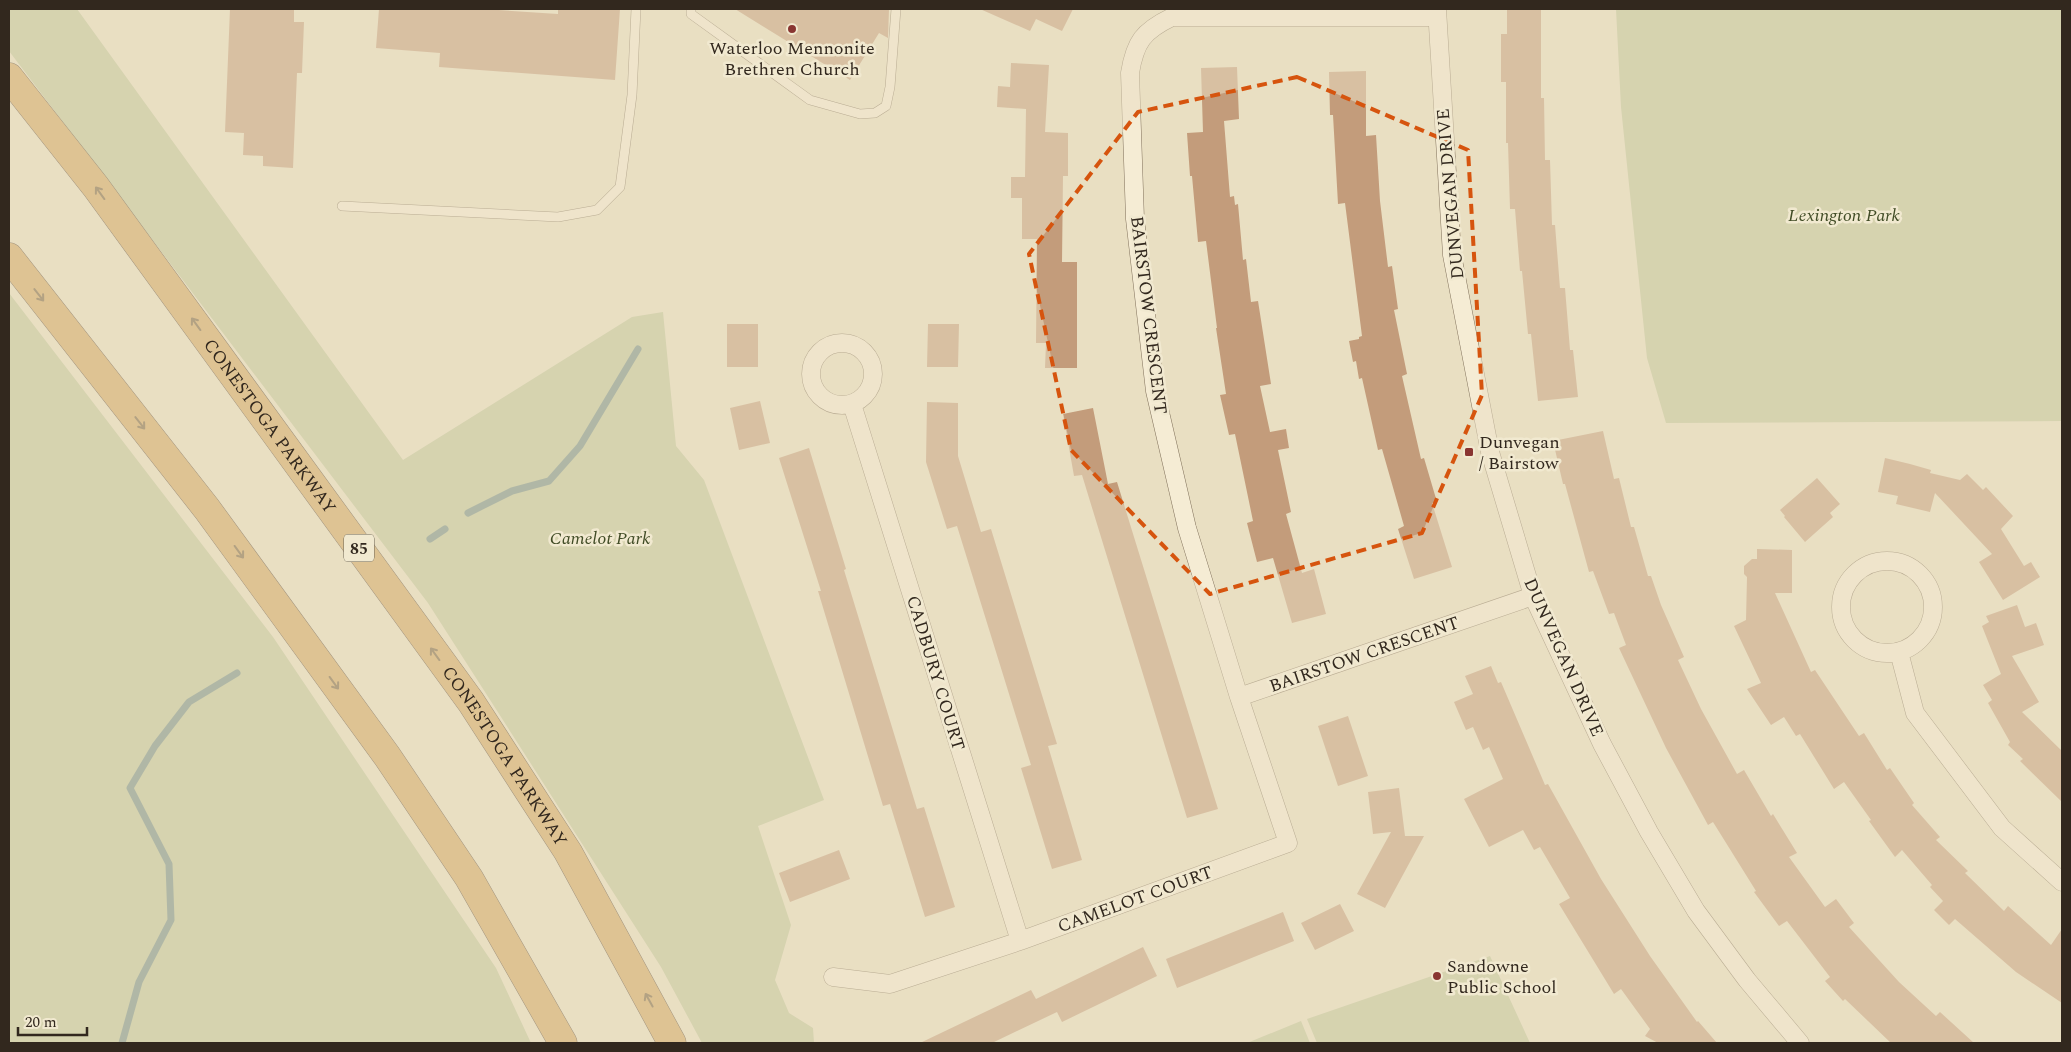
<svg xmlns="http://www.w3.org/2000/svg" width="2071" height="1052" font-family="Spectral,serif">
<rect width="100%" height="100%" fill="#e9dfc2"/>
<path fill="#bec597" d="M 9,9 L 77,9 L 403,460 L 632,317 L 663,312 L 676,446 L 704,480 L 824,800 L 758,826 L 791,925 L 775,980 L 789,1013 L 813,1028 L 814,1043 L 702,1043 L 661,967 L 428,603 L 9,51 Z
M 1616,9 L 2062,9 L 2062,421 L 1666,423 L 1647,358 L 1621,107 Z
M 9,293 L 273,637 L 496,968 L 531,1043 L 9,1043 Z
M 1490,956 L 1530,1043 L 1317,1043 L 1307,1019 Z
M 1301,1021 L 1310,1043 L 1247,1043 Z"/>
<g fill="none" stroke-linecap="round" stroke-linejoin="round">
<path stroke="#6c8883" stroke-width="7" d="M 468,513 L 512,491 L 549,481 L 580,446 L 638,349
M 430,539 L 445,529
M 122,1043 L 139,982 L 171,920 L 169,864 L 130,788 L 155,746 L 189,702 L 237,673"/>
</g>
<path fill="#c39c7b" d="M 230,9 L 294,9 L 294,22 L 304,22 L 302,73 L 297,73 L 293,168 L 263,166 L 263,156 L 243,155 L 244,133 L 225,132 Z
M 379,9 L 483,9 L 558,14 L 558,9 L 620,9 L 615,80 L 439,67 L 440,53 L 376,48 Z
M 735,9 L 889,9 L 888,38 L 879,33 L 850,80 Z
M 980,9 L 1073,9 L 1062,31 L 1036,19 L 1030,31 Z
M 1507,9 L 1541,9 L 1541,98 L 1544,98 L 1545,160 L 1550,160 L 1552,225 L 1555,225 L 1560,288 L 1565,288 L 1570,350 L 1573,350 L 1578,397 L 1538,401 L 1531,334 L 1528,334 L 1522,271 L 1520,271 L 1515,209 L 1510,209 L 1508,143 L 1506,143 L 1506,82 L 1501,82 L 1501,34 L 1507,34 Z
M 1011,63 L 1049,65 L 1045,132 L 1068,133 L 1068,176 L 1063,176 L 1062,262 L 1077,262 L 1077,368 L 1045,368 L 1046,343 L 1036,343 L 1037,239 L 1022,239 L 1022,198 L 1011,198 L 1011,177 L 1025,177 L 1026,109 L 997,107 L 998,86 L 1010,87 Z
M 1237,67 L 1239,119 L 1224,121 L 1230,197 L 1234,196 L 1235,205 L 1238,204 L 1243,260 L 1246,259 L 1251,302 L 1258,301 L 1271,384 L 1260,386 L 1270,432 L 1286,429 L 1289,448 L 1278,450 L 1291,512 L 1286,514 L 1302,573 L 1314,569 L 1326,614 L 1292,623 L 1273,558 L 1257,562 L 1247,523 L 1253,521 L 1235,434 L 1229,435 L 1220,395 L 1226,394 L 1216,328 L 1217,328 L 1206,241 L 1198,242 L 1192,176 L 1190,176 L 1187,133 L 1203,132 L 1201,68 Z
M 1366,71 L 1366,136 L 1376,135 L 1380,201 L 1388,267 L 1392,266 L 1398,309 L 1394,310 L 1407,374 L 1402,376 L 1421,459 L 1424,458 L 1437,502 L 1432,503 L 1452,567 L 1414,579 L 1398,529 L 1404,526 L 1382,449 L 1378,450 L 1362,378 L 1359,379 L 1356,361 L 1353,362 L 1349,341 L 1359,339 L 1359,337 L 1362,336 L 1345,203 L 1338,204 L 1333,115 L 1330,115 L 1329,72 Z
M 727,324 L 758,324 L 758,367 L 727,367 Z
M 928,324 L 959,324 L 958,367 L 927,367 Z
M 760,401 L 770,443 L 739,450 L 730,408 Z
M 927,402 L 958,403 L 958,456 L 981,532 L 991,529 L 1057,744 L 1048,746 L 1082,860 L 1052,869 L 1021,768 L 1031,765 L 957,526 L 947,529 L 926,462 Z
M 1093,408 L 1108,484 L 1117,482 L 1218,809 L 1187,818 L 1082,475 L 1074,476 L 1063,414 Z
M 1603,431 L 1614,479 L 1619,478 L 1631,527 L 1634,527 L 1648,576 L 1651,576 L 1661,605 L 1684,657 L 1678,660 L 1701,709 L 1737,774 L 1744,770 L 1771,816 L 1773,814 L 1797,853 L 1789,857 L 1825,907 L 1836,899 L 1854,923 L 1849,927 L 1899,982 L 1936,1016 L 1940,1012 L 1974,1043 L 1891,1043 L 1845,999 L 1843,1001 L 1825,981 L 1830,977 L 1787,921 L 1779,926 L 1754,892 L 1756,891 L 1713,822 L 1708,825 L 1666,748 L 1619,648 L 1626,645 L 1614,613 L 1609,614 L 1593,571 L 1589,572 L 1565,484 L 1563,484 L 1553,441 Z
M 809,448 L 846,569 L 844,570 L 917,809 L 924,807 L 955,907 L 925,917 L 890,804 L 883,806 L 818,591 L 821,591 L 779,458 Z
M 1885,458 L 1910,464 L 1931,470 L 1930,473 L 1960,480 L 1967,474 L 1983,490 L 1986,487 L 2013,516 L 2001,529 L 2024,566 L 2031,562 L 2040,577 L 2003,600 L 1979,562 L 1992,554 L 1935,493 L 1930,512 L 1896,504 L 1898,496 L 1878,492 Z
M 1817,478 L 1840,504 L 1830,513 L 1833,517 L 1805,542 L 1784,517 L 1785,516 L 1780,510 Z
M 1757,549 L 1792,550 L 1792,593 L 1775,593 L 1811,672 L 1815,670 L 1859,736 L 1864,733 L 1887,770 L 1890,768 L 1914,803 L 1912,805 L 1940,837 L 1936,840 L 1968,871 L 1965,873 L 2004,911 L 2008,906 L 2051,945 L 2062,929 L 2062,1003 L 2016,972 L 1955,919 L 1949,925 L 1934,910 L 1943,901 L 1930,887 L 1932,885 L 1902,850 L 1895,857 L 1869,821 L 1871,820 L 1844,782 L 1834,789 L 1800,734 L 1796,736 L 1784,717 L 1771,725 L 1747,689 L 1761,683 L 1734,626 L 1746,620 L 1747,577 L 1744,574 L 1744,566 L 1752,559 L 1757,559 Z
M 2017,605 L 2025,627 L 2036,623 L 2044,645 L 2012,656 L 2039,702 L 2022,712 L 2062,751 L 2062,802 L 2020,761 L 2023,759 L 2008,745 L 2010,742 L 1988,703 L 1992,700 L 1983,685 L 2001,674 L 1982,626 L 1989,622 L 1986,616 Z
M 1491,666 L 1498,683 L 1501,682 L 1545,785 L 1548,784 L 1601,879 L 1650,956 L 1697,1022 L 1698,1021 L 1717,1043 L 1658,1043 L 1645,1036 L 1650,1029 L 1621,989 L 1614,994 L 1559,904 L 1570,898 L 1540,847 L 1534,850 L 1523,830 L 1489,847 L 1464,799 L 1503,779 L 1489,747 L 1483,750 L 1473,727 L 1466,730 L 1454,702 L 1473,694 L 1465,676 Z
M 1348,716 L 1368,776 L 1338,786 L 1318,726 Z
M 1399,788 L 1405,836 L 1424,836 L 1385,908 L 1357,894 L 1391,832 L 1373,834 L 1368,792 Z
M 839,850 L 850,879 L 790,902 L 779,873 Z
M 1340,904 L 1354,931 L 1315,950 L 1301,923 Z
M 1283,912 L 1294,941 L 1177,988 L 1166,959 Z
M 1143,947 L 1157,976 L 1062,1022 L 1057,1012 L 992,1043 L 920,1043 L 1031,990 L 1036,999 Z"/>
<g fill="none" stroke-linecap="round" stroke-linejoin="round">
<g stroke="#81715b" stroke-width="10">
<path id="lane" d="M 691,9 L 691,14 L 810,100 L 860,114 L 875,113 L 886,106 L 890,87 L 896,9
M 342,206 L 558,217 L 597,210 L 620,187 L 632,95 L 636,9"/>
</g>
<g stroke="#81715b" stroke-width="19">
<path id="street" d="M 1437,9 L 1452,255 L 1490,452 L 1533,596 L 1602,744 L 1649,832 L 1696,911 L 1747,980 L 1800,1043
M811 374a31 31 0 1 1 62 0a31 31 0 1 1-62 0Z
M 852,404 L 1020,941
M1841 607a46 46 0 1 1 92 0a46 46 0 1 1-92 0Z
M 1899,652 L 1915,713 L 2002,828 L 2062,882
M 1239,697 L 1533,596
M 833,977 L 890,984 L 1020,941 L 1288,843 L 1239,697 L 1187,528 L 1155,391 L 1135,219 L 1130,73 C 1135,42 1143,31 1172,17 L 1437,17"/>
</g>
<g stroke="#4f3f2f" stroke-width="29">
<g id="highway">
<path id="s1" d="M 9,77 L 96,187 L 471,702 L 568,852 L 672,1043"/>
<path d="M 9,257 L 207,509 L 387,756 L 469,878 L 563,1043"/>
</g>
</g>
<use href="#lane" stroke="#f5ecd4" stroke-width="9"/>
<use href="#street" stroke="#f5ecd4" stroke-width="18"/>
<use href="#highway" stroke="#d0a25a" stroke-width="28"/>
</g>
<defs><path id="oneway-shaft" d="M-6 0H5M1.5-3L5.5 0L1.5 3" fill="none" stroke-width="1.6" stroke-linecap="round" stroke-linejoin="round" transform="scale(1.25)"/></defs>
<g stroke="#715936">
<use href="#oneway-shaft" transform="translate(100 193) rotate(-126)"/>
<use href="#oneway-shaft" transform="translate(39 295) rotate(52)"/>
<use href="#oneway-shaft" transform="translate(196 324) rotate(-126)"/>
<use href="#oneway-shaft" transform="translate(140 423) rotate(52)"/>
<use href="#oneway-shaft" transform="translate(239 552) rotate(54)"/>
<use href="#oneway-shaft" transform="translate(435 654) rotate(-126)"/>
<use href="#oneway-shaft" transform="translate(334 683) rotate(54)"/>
<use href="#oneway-shaft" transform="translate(649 1000) rotate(-119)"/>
</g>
<path d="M0 0H2071V1052H0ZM 1297,77 L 1468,150 L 1482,395 L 1422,533 L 1210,594 L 1071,450 L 1029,254 L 1138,112 Z" fill="#e9dfc2" fill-opacity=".55" fill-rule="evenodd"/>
<path fill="none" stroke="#d6540e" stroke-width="4" stroke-dasharray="10 6" stroke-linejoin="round" d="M 1297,77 L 1468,150 L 1482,395 L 1422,533 L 1210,594 L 1071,450 L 1029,254 L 1138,112 Z"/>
<g fill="#893531" stroke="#f1e9d0" stroke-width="2">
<circle cx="792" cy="29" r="5"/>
<rect x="1464" y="447" width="10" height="10" rx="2.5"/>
<circle cx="1437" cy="976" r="5"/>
</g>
<g text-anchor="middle" stroke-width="5" stroke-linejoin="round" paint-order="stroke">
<rect fill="#f1e9d0" stroke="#6b6253" stroke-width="1" x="344" y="534.5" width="30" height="27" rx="4"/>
<g font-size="16" font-weight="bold" fill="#32281e">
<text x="359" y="554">85</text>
</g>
<g font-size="18" fill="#32281e" stroke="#f1e9d0" text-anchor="start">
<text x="792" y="54" text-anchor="middle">Waterloo Mennonite<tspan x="792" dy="21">Brethren Church</tspan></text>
<text x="1479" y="448">Dunvegan<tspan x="1479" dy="21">/ Bairstow</tspan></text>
<text x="1447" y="972">Sandowne<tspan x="1447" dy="21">Public School</tspan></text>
</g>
<g font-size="18" fill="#32281e" stroke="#f1e9d0">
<text transform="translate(1450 194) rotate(-95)" y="6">DUNVEGAN DRIVE</text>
<text transform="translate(1149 315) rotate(83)" y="6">BAIRSTOW CRESCENT</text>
<text dy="6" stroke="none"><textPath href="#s1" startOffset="436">CONESTOGA PARKWAY</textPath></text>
<text transform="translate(1364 654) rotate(-19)" y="6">BAIRSTOW CRESCENT</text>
<text transform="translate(1564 657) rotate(66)" y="6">DUNVEGAN DRIVE</text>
<text transform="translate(936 673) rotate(73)" y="6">CADBURY COURT</text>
<text dy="6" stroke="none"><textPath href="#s1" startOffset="841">CONESTOGA PARKWAY</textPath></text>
<text transform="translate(1135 899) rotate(-20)" y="6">CAMELOT COURT</text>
</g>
<g font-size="18" font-style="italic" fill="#414c26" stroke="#f1e9d0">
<text x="1844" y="221">Lexington Park</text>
<text x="600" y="544">Camelot Park</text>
</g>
</g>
<rect width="2071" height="1052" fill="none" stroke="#32281e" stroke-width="20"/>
<path d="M18 1027v8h69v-8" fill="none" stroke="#32281e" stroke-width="2.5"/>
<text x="25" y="1027" font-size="15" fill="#32281e" stroke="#f1e9d0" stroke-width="4" paint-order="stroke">20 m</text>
</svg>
